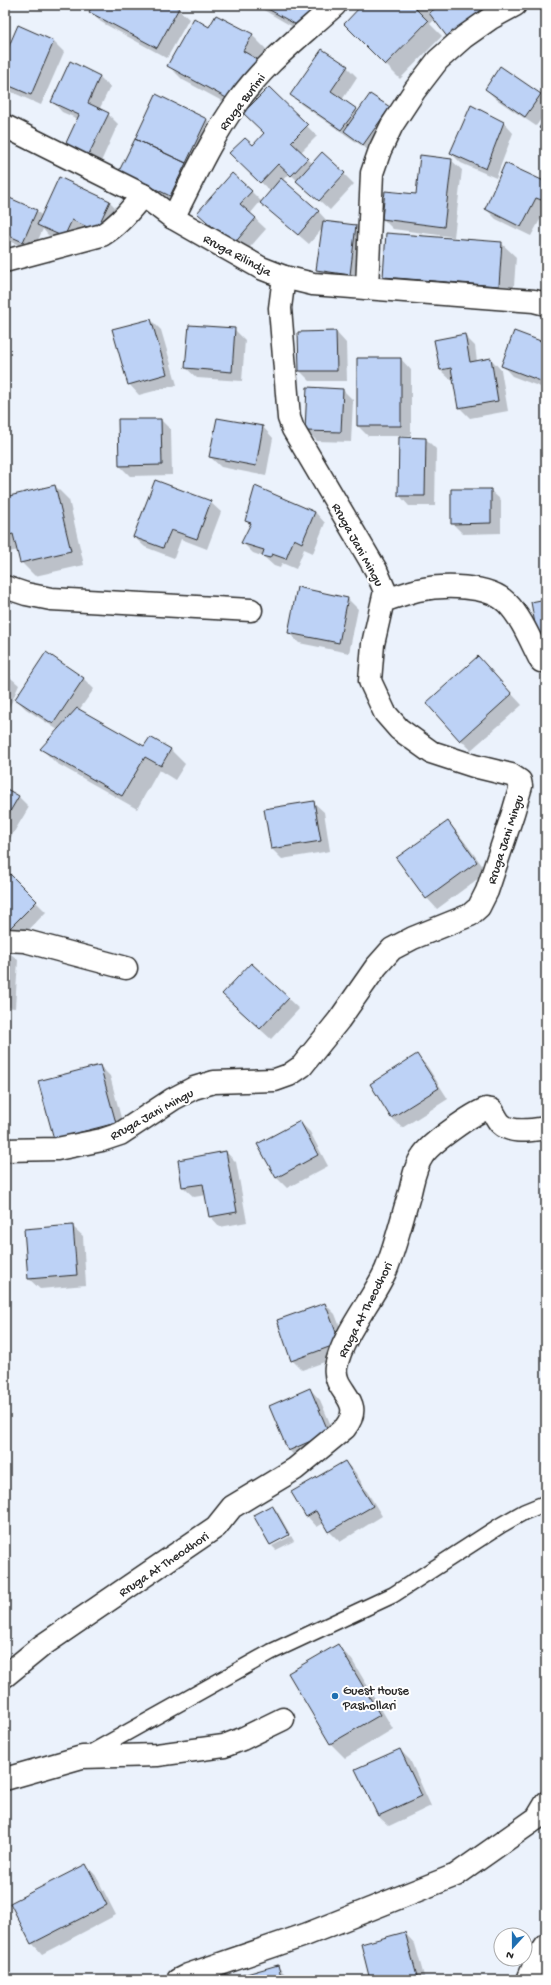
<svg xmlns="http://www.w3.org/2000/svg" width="551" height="1985" font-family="'Gochi Hand',sans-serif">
<rect width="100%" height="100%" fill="#ebf2fc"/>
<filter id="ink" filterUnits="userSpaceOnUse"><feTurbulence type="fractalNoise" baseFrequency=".025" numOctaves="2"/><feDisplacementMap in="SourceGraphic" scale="8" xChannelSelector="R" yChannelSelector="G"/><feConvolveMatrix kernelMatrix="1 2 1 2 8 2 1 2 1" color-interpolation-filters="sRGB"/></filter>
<g filter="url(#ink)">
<path fill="#0003" d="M 94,5 L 161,5 L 169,9 L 178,9 L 189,19 L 167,58 L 101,22 L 90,12 Z
M 255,5 L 331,5 L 312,38 Z
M 364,5 L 497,5 L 503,13 L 435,19 L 430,24 L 442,36 L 400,79 L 345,24 Z
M 18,27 L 54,42 L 64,52 L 41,105 L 5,89 L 5,58 Z
M 210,28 L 252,35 L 266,49 L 259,62 L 271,74 L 256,101 L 269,89 L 317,136 L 301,152 L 313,164 L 344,174 L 354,184 L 330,210 L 289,173 L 282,181 L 318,211 L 328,222 L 356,226 L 366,237 L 360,285 L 327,280 L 317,270 L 323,228 L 309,244 L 260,202 L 250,214 L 266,229 L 244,254 L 198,213 L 251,191 L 262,202 L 271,192 L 231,153 L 253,147 L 265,133 L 246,114 L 183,80 L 169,66 Z
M 70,63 L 100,77 L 110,87 L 99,110 L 108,114 L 118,124 L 99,166 L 77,155 L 78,119 L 62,112 L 52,101 Z
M 347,67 L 357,77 L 342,100 L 359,112 L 389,108 L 399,118 L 374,154 L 302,105 L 291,95 Z
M 500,68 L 546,101 L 546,112 L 536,126 L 496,99 L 486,89 Z
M 156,96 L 207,120 L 217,130 L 181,205 L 131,181 Z
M 503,122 L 513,133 L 496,178 L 461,163 L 451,153 Z
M 451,160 L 462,170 L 454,237 L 393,229 L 383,219 L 417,195 Z
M 546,184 L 546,209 L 531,236 L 496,219 L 486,209 Z
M 5,197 L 36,210 L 42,216 L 110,202 L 120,212 L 74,247 L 48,235 L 43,229 L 33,251 L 5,239 Z
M 501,243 L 516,257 L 513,300 L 398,291 L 384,276 Z
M 151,320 L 161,330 L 177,385 L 139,395 L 129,384 Z
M 234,329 L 245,340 L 242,381 L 197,378 L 186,368 Z
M 336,332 L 346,343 L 347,381 L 310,381 L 300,371 Z
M 464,335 L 475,346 L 477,362 L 491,359 L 501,370 L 508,411 L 470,418 L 459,407 L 454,379 L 451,380 L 440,370 Z
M 546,344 L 546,389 L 512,376 L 502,365 Z
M 401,359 L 411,370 L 411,436 L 368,436 L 358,426 Z
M 343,390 L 353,400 L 351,442 L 317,441 L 306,430 Z
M 217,419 L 263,427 L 273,438 L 266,476 L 221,467 L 210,457 Z
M 161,420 L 171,430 L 172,475 L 130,476 L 120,466 Z
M 400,438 L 426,439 L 436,449 L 435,506 L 409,506 L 399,495 Z
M 55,486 L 69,500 L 84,565 L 35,576 L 21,562 L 18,550 L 5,553 L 5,498 Z
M 490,490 L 501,500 L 501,533 L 463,534 L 452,523 Z
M 210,502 L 221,512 L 207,549 L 181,539 L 174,558 L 145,547 L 134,537 Z
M 315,512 L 325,523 L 313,553 L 304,549 L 296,569 L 282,563 L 280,568 L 274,566 L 264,557 L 253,553 L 243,543 L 251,526 L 246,521 Z
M 348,599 L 358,609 L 349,653 L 299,643 L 289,633 Z
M 488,668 L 522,705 L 471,750 L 461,740 Z
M 5,673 L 19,685 L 5,717 Z
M 83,678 L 94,689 L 79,710 L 145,747 L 150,738 L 171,750 L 185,764 L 175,780 L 159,770 L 137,809 L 56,763 L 42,749 L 58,730 L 26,709 L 16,699 Z
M 5,789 L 19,797 L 29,807 L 5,847 Z
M 313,802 L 324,812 L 330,851 L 282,859 L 272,849 Z
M 448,823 L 458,833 L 487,872 L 437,909 L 427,898 Z
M 5,871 L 46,912 L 13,946 L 5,938 Z
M 5,949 L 18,960 L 15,1008 L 5,1007 Z
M 251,964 L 299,1009 L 271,1039 L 233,1005 Z
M 417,1056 L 427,1066 L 448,1099 L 402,1128 L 392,1118 L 371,1084 Z
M 100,1066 L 110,1076 L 125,1133 L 55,1139 Z
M 300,1122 L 310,1132 L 328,1166 L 287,1188 L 277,1178 L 259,1144 Z
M 226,1152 L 236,1162 L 247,1222 L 220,1227 L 210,1216 L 206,1195 L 194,1197 L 183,1187 Z
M 72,1226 L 83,1236 L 86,1285 L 40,1289 L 29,1279 Z
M 325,1304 L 335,1314 L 350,1353 L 302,1370 L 292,1360 Z
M 310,1389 L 320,1400 L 339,1444 L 299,1461 L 289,1450 Z
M 345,1462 L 355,1472 L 382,1516 L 340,1542 L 329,1531 L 324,1523 L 317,1527 L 307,1516 Z
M 272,1506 L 277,1511 L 290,1534 L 271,1545 L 255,1516 Z
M 291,1536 L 294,1541 L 276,1550 L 272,1546 Z
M 337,1645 L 352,1660 L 393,1729 L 345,1758 L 330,1743 Z
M 400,1750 L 410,1760 L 431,1806 L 389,1826 L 378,1816 L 357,1770 Z
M 86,1865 L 96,1876 L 116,1915 L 42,1954 L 32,1943 Z
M 405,1933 L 415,1944 L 425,1980 L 371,1980 Z
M 277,1966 L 288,1977 L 289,1980 L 231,1980 Z"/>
<path fill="#bdd2f6" stroke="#2b2b2b" d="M 93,5 L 163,5 L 169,8 L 172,5 L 175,5 L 179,8 L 157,48 L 89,12 Z
M 261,5 L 315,5 L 302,28 Z
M 362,5 L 420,5 L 416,9 L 428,21 L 385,65 L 344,24 Z
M 440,5 L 490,5 L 448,38 L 429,13 Z
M 216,15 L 253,34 L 243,51 L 257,59 L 234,102 L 167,66 L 194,18 L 209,27 Z
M 18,25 L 54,41 L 31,95 L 5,84 L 5,55 Z
M 322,49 L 348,66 L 331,91 L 357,109 L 341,130 L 290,95 Z
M 70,61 L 100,76 L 88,103 L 109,113 L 88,156 L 65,145 L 79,115 L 51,102 Z
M 500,66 L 541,94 L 525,117 L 485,89 Z
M 269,87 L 308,125 L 291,142 L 308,158 L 291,176 L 278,164 L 260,183 L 229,153 L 245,138 L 253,145 L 264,133 L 243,113 Z
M 156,94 L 207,119 L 186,163 L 135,139 Z
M 370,94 L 390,107 L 363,145 L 344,131 Z
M 471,105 L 504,122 L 486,169 L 450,153 Z
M 546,117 L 546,132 L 539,128 Z
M 135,139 L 186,163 L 170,196 L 119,171 Z
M 322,152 L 345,173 L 319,201 L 296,181 Z
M 420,155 L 452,159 L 444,227 L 382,219 L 385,191 L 416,194 Z
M 505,163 L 546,182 L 546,196 L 544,201 L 536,198 L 521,227 L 485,209 Z
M 232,173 L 252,191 L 240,204 L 256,218 L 233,245 L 197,213 Z
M 59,177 L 110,201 L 96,231 L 72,220 L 64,237 L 37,225 Z
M 281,178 L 319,211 L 298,235 L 260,203 Z
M 5,196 L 37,210 L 23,242 L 5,234 Z
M 323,221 L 356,225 L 350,275 L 316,270 Z
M 386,233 L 502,242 L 499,286 L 383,277 Z
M 151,319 L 167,374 L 128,385 L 112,329 Z
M 189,325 L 235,328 L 232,372 L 185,368 Z
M 336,331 L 337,371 L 299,371 L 298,332 Z
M 514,331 L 546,343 L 546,383 L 501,366 Z
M 465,334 L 470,362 L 491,358 L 498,401 L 458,408 L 451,368 L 440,370 L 434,340 Z
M 357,358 L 401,358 L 401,426 L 357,426 Z
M 307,387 L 343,389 L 341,432 L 305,431 Z
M 217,418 L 263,426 L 256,466 L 209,457 Z
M 118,419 L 161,419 L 162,465 L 119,466 Z
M 399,437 L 426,438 L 425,496 L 398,496 Z
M 155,480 L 211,501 L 197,539 L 171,530 L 163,548 L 133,537 Z
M 55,485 L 71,551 L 20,563 L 13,534 L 5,536 L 5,497 Z
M 255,486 L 315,512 L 302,543 L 294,539 L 286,559 L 272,554 L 270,558 L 262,556 L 264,550 L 241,543 L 251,523 L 245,521 Z
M 451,489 L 491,489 L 491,523 L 451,524 Z
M 297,587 L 348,598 L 339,643 L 288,633 Z
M 546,599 L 546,645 L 539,646 L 531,602 Z
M 46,652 L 84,678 L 53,724 L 15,699 Z
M 478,656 L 512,694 L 460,741 L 426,703 Z
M 5,672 L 10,674 L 5,685 Z
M 77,708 L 144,746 L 150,737 L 171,749 L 161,766 L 145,757 L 122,796 L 40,749 Z
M 5,788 L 19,796 L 5,820 Z
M 314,801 L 321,841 L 271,849 L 264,809 Z
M 448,821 L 477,862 L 426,899 L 396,858 Z
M 5,869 L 37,901 L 5,933 Z
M 5,948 L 8,948 L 5,997 Z
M 251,963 L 289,998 L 260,1029 L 222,994 Z
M 417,1054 L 439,1088 L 391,1118 L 370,1084 Z
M 100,1065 L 116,1123 L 54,1139 L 38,1081 Z
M 300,1121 L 318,1155 L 276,1178 L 257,1144 Z
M 226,1151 L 237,1212 L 209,1217 L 203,1184 L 182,1187 L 178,1160 Z
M 73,1225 L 77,1275 L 28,1279 L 24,1229 Z
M 325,1303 L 340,1343 L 291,1361 L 277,1320 Z
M 310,1388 L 329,1433 L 288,1451 L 269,1406 Z
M 345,1461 L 373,1506 L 328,1532 L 316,1511 L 306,1517 L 291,1492 Z
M 272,1505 L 289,1535 L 270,1545 L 253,1515 Z
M 338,1644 L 380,1715 L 330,1744 L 288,1673 Z
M 400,1749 L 422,1796 L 378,1816 L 355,1769 Z
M 86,1864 L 107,1905 L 31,1944 L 10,1903 Z
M 405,1932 L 418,1980 L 370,1980 L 361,1944 Z
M 278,1965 L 282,1980 L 230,1980 L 229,1979 Z"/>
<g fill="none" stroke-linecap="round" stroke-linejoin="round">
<g stroke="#2b2b2b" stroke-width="18">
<path id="lane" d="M 85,1756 L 271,1652 L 393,1595 L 501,1525 L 524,1512 L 546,1503"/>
</g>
<g stroke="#2b2b2b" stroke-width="25">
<path id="street" d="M 173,218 C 193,179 212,137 238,101 C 264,64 301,36 335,5
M 5,261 L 102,235 C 119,225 130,210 143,195
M 367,288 L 372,173 L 380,150 L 392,125 L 415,90 L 438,60 L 464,37 L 491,18 L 515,5
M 5,587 L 26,594 L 51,599 L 251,610
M 383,601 C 395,597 407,593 418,590 C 442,585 489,584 507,603 C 522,618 531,642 541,661
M 5,940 L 25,941 L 126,968
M 5,1150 L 57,1149 L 102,1140 L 120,1134 L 173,1099 L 194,1088 L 214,1082 L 275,1080 L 289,1075 L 302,1066 L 339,1020 L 376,967 L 392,949 L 413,938 L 470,915 L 479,907 L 487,891 L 513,813 L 521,786 L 520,781 L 511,775 L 474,766 L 431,752 L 399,729 L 385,713 L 370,681 L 373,644 L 385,591 L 376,570 L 293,429 L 289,418 L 280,308 L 284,277
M 5,1676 L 43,1645 L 216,1527 L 232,1507 L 295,1469 L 345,1428 C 367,1400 332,1392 336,1367 C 342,1335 372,1301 386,1270 C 396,1245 402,1218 410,1192 C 413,1180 415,1166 423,1155 C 431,1143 472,1114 486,1109 L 492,1110 C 495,1115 497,1120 501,1124 C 511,1134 533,1130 546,1128
M 5,1779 L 82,1757 L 157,1755 L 224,1746 L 242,1739 L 283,1719
M 178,1980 L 188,1975 L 305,1935 L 456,1875 L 537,1818 L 546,1803
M 528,1980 L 536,1961 L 546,1946"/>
</g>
<g stroke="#2b2b2b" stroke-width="25">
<path id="secondary" d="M 5,126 L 143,195 L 173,218 L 261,268 L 284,277 L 313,284 L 534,301 L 546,304"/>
</g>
<use href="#lane" stroke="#fff" stroke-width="15"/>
<use href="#street" stroke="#fff" stroke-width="22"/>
<use href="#secondary" stroke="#fff" stroke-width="22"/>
</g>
</g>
<circle fill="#1f6fb2" stroke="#fff" stroke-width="1.5" cx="335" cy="1696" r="4"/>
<g text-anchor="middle" stroke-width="4" stroke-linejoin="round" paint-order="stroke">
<g font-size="13" fill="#2b2b2b" stroke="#fff">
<text transform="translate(241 101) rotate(-53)" y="5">Rruga Burimi</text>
<text transform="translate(238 254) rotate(28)" y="5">Rruga Rilindja</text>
<text transform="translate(359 544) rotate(61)" y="5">Rruga Jani Mingu</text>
<text transform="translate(504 839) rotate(-72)" y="5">Rruga Jani Mingu</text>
<text transform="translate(151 1113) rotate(-29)" y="5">Rruga Jani Mingu</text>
<text transform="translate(364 1309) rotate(-63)" y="5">Rruga At Theodhori</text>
<text transform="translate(163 1563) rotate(-34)" y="5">Rruga At Theodhori</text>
</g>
<g font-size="13" fill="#2b2b2b" stroke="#fff" text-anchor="start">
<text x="343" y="1694">Guest House<tspan x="343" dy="15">Pashollari</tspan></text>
</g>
</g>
<rect width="551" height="1985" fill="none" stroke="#fff" stroke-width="20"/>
<rect x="10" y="10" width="531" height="1965" fill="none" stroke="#2b2b2b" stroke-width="1.5" filter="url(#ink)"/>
<g transform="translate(513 1947) rotate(201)"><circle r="19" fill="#ffffff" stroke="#aaaaaa"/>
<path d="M0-3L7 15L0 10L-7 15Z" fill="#1f6fb2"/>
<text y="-6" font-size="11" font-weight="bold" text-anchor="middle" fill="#2b2b2b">N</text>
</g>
</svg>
